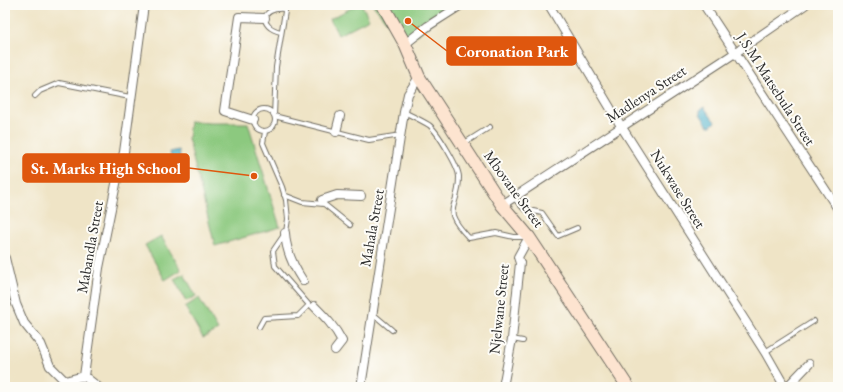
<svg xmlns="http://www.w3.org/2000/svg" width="843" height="392" font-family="'EB Garamond',serif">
<rect width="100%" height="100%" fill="#fdfcf7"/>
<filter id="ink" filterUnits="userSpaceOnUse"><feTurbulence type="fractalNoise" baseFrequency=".025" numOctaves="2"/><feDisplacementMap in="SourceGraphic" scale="8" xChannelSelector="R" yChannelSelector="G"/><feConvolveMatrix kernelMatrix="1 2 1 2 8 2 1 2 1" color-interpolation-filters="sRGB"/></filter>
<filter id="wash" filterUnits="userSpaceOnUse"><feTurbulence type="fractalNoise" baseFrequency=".012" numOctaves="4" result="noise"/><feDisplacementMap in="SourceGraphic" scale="16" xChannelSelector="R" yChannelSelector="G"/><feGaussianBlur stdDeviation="0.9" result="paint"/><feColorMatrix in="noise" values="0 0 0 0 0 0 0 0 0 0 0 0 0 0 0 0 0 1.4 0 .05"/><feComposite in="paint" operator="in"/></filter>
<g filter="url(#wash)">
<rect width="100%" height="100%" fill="#efe4c6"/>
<path fill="#8cc97f" stroke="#5c7a55" d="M 357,5 L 362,5 L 369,19 L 338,35 L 330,19 Z
M 373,5 L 455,5 L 405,44 Z
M 190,121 L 209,123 L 248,123 L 280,227 L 215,246 L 188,138 Z
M 161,236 L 181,270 L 165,280 L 145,245 Z
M 184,274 L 196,296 L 186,301 L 174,279 Z
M 199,298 L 218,330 L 203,338 L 185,307 Z"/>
<path fill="#4cb0cb" stroke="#3c6e7b" d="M 704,107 L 715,122 L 711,126 L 708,126 L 700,114 L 700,110 Z
M 179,150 L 184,178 L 175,179 L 170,152 Z"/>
</g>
<g filter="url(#ink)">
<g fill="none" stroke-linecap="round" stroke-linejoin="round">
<g stroke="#706c61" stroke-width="6">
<path id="lane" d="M 286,5 L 276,67 L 274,116 L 369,140 L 401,135
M 281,32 C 258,27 261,7 284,9
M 35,96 L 40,91 L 59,83 L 130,97
M253 120a11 11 0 1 1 22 0a11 11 0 1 1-22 0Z
M 404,112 C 412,116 421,120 429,125 C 437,131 459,167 459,177 C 459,212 439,206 469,238 L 496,233 L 514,237 L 525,237
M 463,144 L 490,127
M 284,195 L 302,202 L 324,204 L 350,225
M 513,197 L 524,209 L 542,213 L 558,236 L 577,228
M 372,313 L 392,330
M 259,327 L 264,318 L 298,316 L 309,305 L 275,266 L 273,251 L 286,232 L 288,219 L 286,200 L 282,187 L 263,143 L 265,132
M 512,339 L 523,341
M 765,352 L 814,321"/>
</g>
<g stroke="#706c61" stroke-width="10">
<path id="street" d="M 549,5 L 621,126 L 765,352 L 785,387
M 704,5 L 838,209
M 405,44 L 428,26 L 461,5
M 253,120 L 225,111 L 239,17 L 265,18
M 336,132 L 340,116
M 322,200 L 337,195 L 361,196
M 502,205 L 735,53 L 805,5
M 285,233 C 286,251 293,266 303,281
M 5,258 L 16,304 L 24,323 L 41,344 L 50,366 L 65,381 L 84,376 L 98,387
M 314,306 C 325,317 335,327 342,341 L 335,350
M 84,376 L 99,268 L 117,179 L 124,152 L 144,5
M 361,387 L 404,112 L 408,94 L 419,77
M 503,387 L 512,339 L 520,263 L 518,257 L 529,237
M 787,387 L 809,364"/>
</g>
<g stroke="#706c61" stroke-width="14">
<path id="secondary" d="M 383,5 L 405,44 L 419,77 L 502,205 L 529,237 L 628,387"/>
</g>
<use href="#lane" stroke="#fff" stroke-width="4"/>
<use href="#street" stroke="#fff" stroke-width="8"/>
<use href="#secondary" stroke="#fde4d0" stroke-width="12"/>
</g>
</g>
<g text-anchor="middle" stroke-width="4" stroke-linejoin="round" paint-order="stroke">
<g font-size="15" fill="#2b2b2b" stroke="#fdfcf7">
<text transform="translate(776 89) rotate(57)" y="5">J.S.M Matsebula Street</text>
<text transform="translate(646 94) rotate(-33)" y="5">Madlenya Street</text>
<text transform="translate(514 189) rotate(54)" y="5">Mbovane Street</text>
<text transform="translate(678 189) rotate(58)" y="5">Nukwase Street</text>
<text transform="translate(372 228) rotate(-80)" y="5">Mahala Street</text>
<text transform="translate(90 247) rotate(-80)" y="5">Mabandla Street</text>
<text transform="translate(499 309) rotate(-84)" y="5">Njelwane Street</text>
</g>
</g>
<path fill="none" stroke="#df570e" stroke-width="1.5" d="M408 21L447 51M254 176L189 168"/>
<g fill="#df570e" stroke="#fdfcf7" stroke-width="1.5">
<circle cx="408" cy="21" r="4"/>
<circle cx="254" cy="176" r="4"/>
</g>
<g fill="#df570e" stroke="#df570e" stroke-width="1.5">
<rect x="447" y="37" width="129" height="28" rx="4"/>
<rect x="23" y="154" width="166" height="28" rx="4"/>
</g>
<g font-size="16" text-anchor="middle" font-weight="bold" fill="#fff">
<text x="512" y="57">Coronation Park</text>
<text x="106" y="174">St. Marks High School</text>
</g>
<rect width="843" height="392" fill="none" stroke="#fdfcf7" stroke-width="20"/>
</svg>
